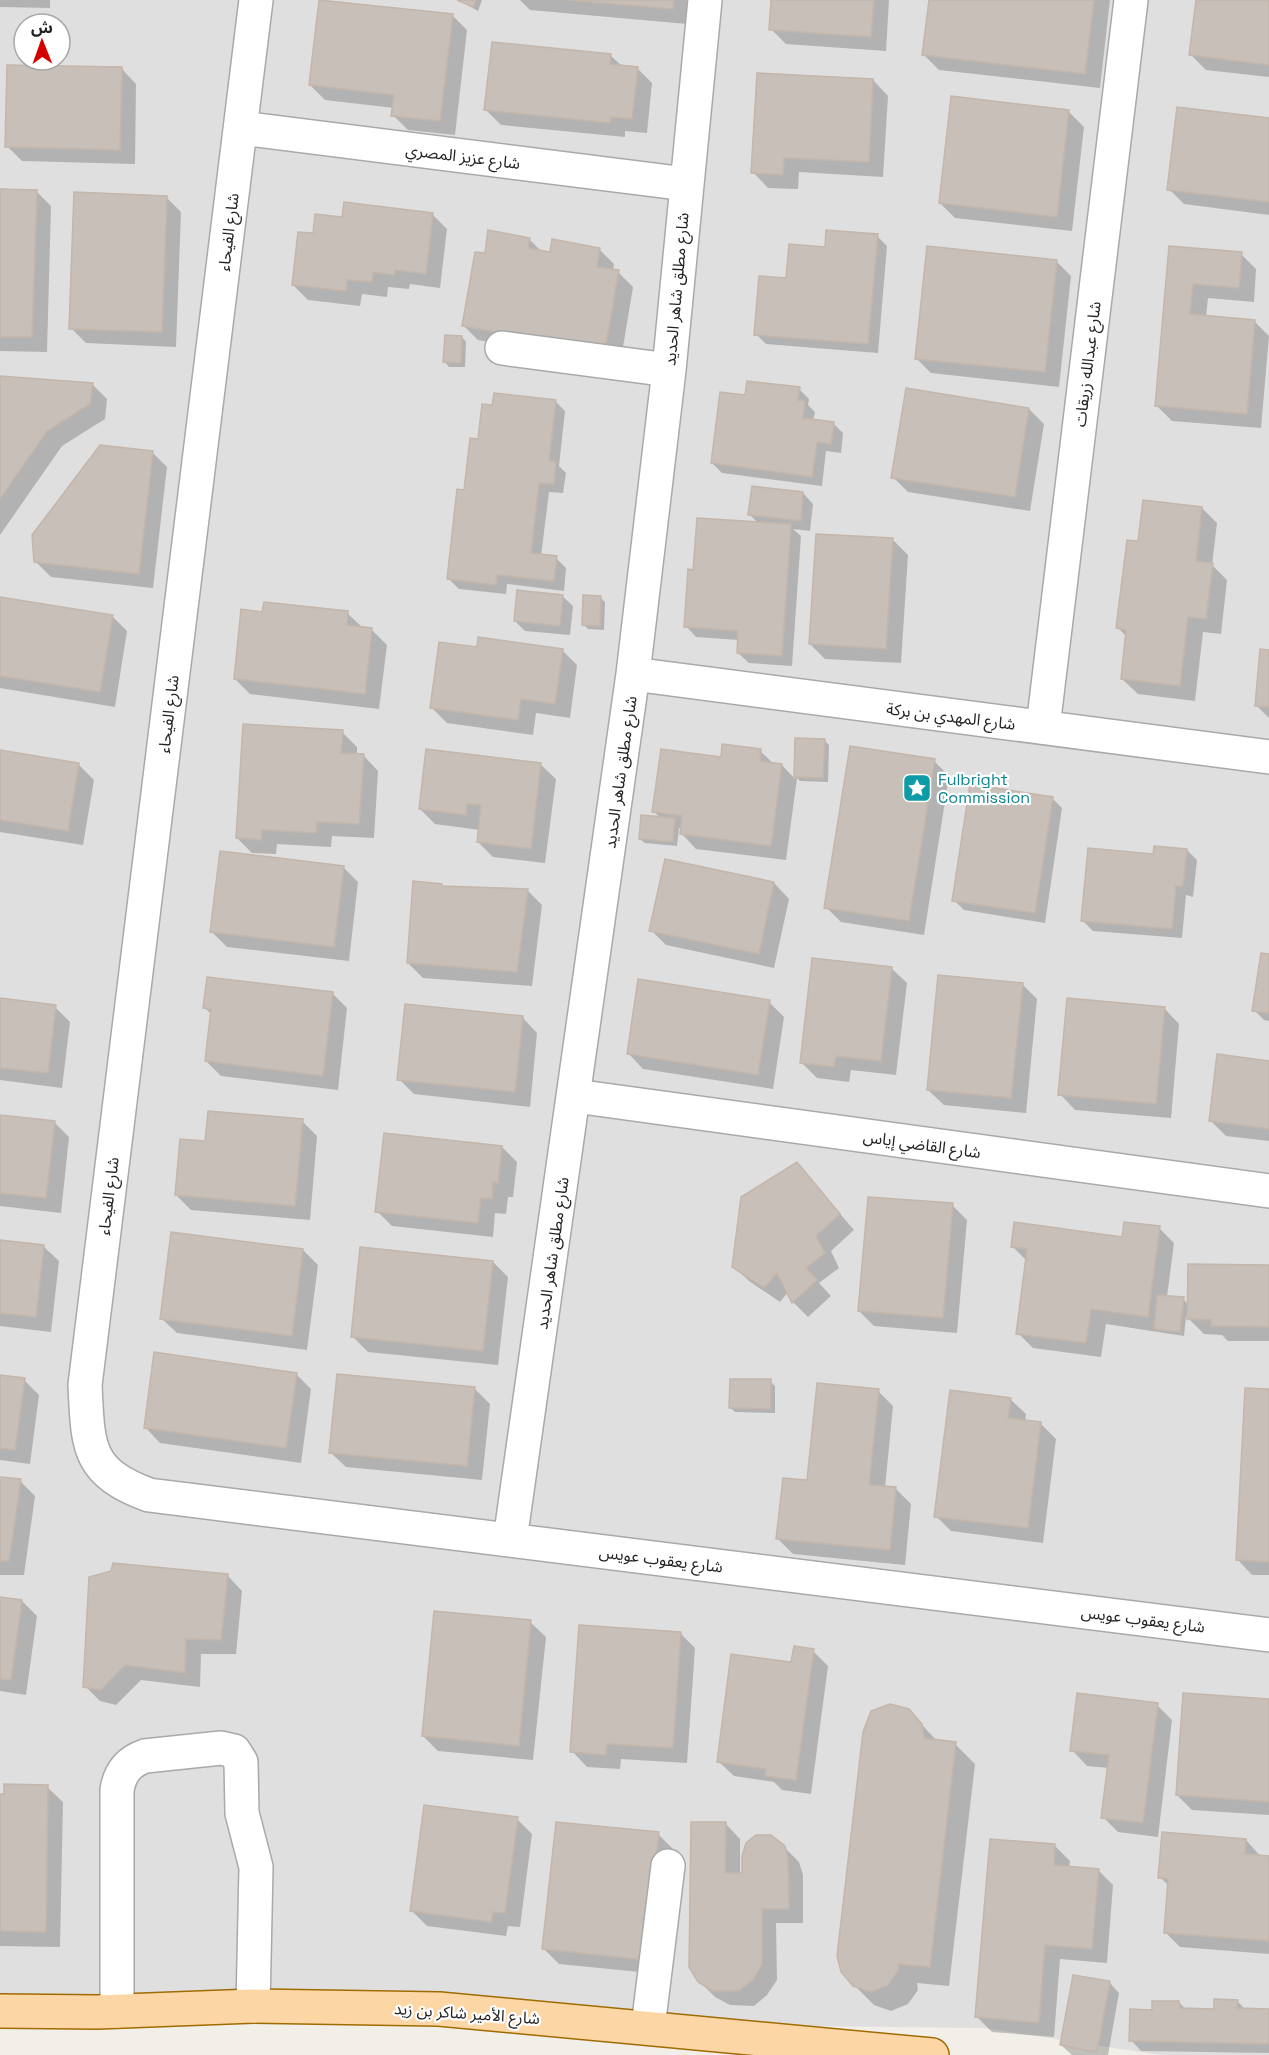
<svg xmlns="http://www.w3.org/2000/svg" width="1269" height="2055" font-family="'Space Grotesk','Noto Sans Arabic',sans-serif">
<rect width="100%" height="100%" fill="#f2efe9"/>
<path fill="#e0dfdf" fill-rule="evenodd" d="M 0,0 L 1269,0 L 1269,2055 L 1160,2055 L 983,2028 L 0,2017 ZM 24,24 L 60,24 L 60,60 L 24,60 Z"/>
<path fill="#0003" d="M 0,0 L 92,0 L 50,0 L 50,8 L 0,7 Z
M 320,0 L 452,15 L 467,30 L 455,135 L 408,130 L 393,115 L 394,108 L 325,100 L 310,85 Z
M 458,0 L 482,0 L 478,11 Z
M 520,0 L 690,0 L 687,24 L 530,10 Z
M 772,0 L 889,0 L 886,51 L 786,44 L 771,29 Z
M 930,0 L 1110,0 L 1100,88 L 939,70 L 924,55 Z
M 1198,0 L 1269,0 L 1269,77 L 1206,70 L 1191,55 Z
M 610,55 L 622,66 L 637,68 L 652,83 L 647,133 L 625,131 L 625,137 L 501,125 L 486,110 Z
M 121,68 L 136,84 L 135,164 L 22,161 L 7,146 Z
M 873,80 L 888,96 L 883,177 L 799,172 L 798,189 L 768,188 L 753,172 Z
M 1069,112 L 1084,127 L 1072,231 L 955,218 L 940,203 Z
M 1269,120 L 1269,215 L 1184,204 L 1169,189 Z
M 0,190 L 36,191 L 51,206 L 47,352 L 0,351 Z
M 166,197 L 181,212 L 176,347 L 86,343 L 71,328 Z
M 432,214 L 447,229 L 440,288 L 410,284 L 409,289 L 388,287 L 387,297 L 362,294 L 360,306 L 308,300 L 293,285 L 314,235 L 343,219 Z
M 877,236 L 887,246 L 878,353 L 766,344 L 756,334 L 788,280 L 826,249 Z
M 529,239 L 542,252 L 551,253 L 599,249 L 614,264 L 613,271 L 618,272 L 633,287 L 620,365 L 478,340 L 463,325 Z
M 1171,248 L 1241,254 L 1256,269 L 1254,302 L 1208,298 L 1206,317 L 1254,321 L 1269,336 L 1261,428 L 1172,421 L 1157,406 Z
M 1056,261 L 1071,276 L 1059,387 L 931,373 L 916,358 Z
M 462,337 L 466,342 L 465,367 L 449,367 L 445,362 Z
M 0,378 L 92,384 L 107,399 L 105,419 L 62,446 L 0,535 Z
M 799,389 L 809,399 L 808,405 L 815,412 L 813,421 L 833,423 L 843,433 L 841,453 L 826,451 L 822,486 L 722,473 L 712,463 L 746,396 Z
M 555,401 L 565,411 L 559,466 L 566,473 L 563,493 L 549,492 L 541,556 L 556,558 L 566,568 L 564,591 L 507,584 L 506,594 L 459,589 L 449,579 L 466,491 L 479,441 Z
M 1029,409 L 1044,424 L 1030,511 L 908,492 L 893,477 Z
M 152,452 L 167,467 L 153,588 L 51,577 L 36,562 Z
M 803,493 L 813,504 L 810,531 L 793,529 L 801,536 L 792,666 L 749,663 L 738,653 L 739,640 L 696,637 L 686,626 L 695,571 L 759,524 L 750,515 Z
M 1202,508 L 1217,523 L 1212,565 L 1227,580 L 1221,634 L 1203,632 L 1195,701 L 1138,694 L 1122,679 L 1127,637 L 1118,628 L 1140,543 Z
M 893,540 L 908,555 L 901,663 L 825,659 L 810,644 Z
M 562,596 L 573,606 L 570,635 L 525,631 L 515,621 Z
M 600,597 L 605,602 L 604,630 L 588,629 L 583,624 Z
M 0,598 L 112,616 L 127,631 L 115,707 L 0,688 Z
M 264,613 L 347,613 L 363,628 L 372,630 L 387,645 L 379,709 L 250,694 L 235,679 Z
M 562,650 L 577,665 L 570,718 L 536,713 L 533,735 L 447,723 L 432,708 Z
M 1269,652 L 1269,718 L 1256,705 Z
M 342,732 L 357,747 L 357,755 L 363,755 L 378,771 L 374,838 L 332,836 L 331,847 L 277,844 L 276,854 L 252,853 L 237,838 Z
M 797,740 L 824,740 L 829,745 L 828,782 L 800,781 L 797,778 L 786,860 L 696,849 L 681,833 L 682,828 L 679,828 L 677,846 L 645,843 L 640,839 L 661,818 L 654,812 L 722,759 L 760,751 L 774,764 L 782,765 L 795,779 Z
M 0,752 L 78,764 L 94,780 L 83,845 L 0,832 Z
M 934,761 L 949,776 L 924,935 L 841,922 L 826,907 Z
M 540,764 L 556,779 L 545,863 L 493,857 L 478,842 L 480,830 L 435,824 L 420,809 Z
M 1052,798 L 1062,808 L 1045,923 L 964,910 L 954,900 Z
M 1187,850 L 1197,860 L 1193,897 L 1186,895 L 1182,938 L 1093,931 L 1083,921 L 1155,855 Z
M 343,867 L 358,882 L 349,961 L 227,947 L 212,932 Z
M 774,883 L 789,899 L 774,968 L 666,945 L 651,930 Z
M 442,885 L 444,888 L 527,890 L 542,905 L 532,986 L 423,978 L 408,963 Z
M 1269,955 L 1269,1021 L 1264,1020 L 1254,1010 Z
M 891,968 L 907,983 L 896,1075 L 851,1070 L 849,1082 L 817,1078 L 802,1063 Z
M 1022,984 L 1037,999 L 1026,1113 L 944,1105 L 928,1090 Z
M 332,993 L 347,1008 L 338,1090 L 221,1076 L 206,1061 L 212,1015 L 204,1007 Z
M 0,1000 L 55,1007 L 70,1022 L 62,1088 L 0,1080 Z
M 769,1002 L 784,1017 L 773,1089 L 643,1069 L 628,1053 Z
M 1164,1008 L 1179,1024 L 1171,1118 L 1075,1110 L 1060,1094 Z
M 522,1017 L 537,1033 L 530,1107 L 414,1094 L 399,1079 Z
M 1269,1062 L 1269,1141 L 1226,1136 L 1211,1121 Z
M 0,1116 L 54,1122 L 69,1137 L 61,1213 L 0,1206 Z
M 302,1121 L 317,1136 L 310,1220 L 191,1210 L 176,1195 L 206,1143 Z
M 502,1147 L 517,1162 L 513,1197 L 508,1197 L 506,1214 L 495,1213 L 493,1237 L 392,1226 L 377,1211 Z
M 797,1164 L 854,1230 L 831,1251 L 839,1268 L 819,1283 L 831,1296 L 808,1317 L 793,1302 L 788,1292 L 780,1302 L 749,1281 L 733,1266 Z
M 952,1205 L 967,1220 L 957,1333 L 874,1326 L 859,1311 Z
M 1159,1228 L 1174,1243 L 1167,1297 L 1183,1299 L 1189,1305 L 1269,1267 L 1269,1341 L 1228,1341 L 1222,1335 L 1204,1334 L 1186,1316 L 1184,1336 L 1106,1324 L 1101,1357 L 1033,1348 L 1018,1333 L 1027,1261 L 1012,1246 L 1123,1239 Z
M 0,1241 L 43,1246 L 59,1261 L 51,1332 L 0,1326 Z
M 303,1250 L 318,1265 L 307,1350 L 177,1333 L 161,1318 Z
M 493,1262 L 508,1277 L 498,1365 L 368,1352 L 352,1336 Z
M 296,1374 L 311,1389 L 301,1463 L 160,1443 L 145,1427 Z
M 0,1376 L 24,1380 L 39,1395 L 30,1464 L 0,1460 Z
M 770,1381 L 775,1386 L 775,1413 L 735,1412 L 731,1408 Z
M 474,1388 L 490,1404 L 482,1480 L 346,1467 L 330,1452 Z
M 1269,1390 L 1269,1575 L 1252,1575 L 1237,1559 Z
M 878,1391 L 893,1406 L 885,1488 L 896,1489 L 911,1504 L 905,1565 L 793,1554 L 778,1539 L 808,1481 Z
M 1010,1399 L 1026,1414 L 1025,1422 L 1041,1424 L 1056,1439 L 1043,1543 L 951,1531 L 936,1516 Z
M 0,1479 L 20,1481 L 35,1496 L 24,1575 L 0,1575 Z
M 227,1575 L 242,1591 L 236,1654 L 201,1654 L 200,1687 L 141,1680 L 116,1705 L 100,1701 L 85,1686 Z
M 0,1598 L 22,1601 L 37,1616 L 26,1695 L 0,1691 Z
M 530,1622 L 546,1637 L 533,1760 L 438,1751 L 423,1736 Z
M 680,1633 L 695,1648 L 687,1763 L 621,1759 L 620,1769 L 587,1767 L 572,1751 Z
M 813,1651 L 828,1666 L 811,1794 L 782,1790 L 774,1782 L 734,1776 L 718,1761 Z
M 1269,1700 L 1269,1815 L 1192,1810 L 1177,1795 Z
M 1157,1705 L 1172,1720 L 1158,1837 L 1118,1832 L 1103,1817 L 1109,1768 L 1087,1766 L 1072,1750 Z
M 908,1710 L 938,1742 L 955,1744 L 975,1764 L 949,1986 L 917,1983 L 918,1990 L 908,2004 L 891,2011 L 874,2005 L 854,1985 Z
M 47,1787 L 63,1802 L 60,1947 L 0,1946 L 0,1796 Z
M 517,1819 L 532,1834 L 520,1927 L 508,1926 L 506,1936 L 427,1926 L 412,1911 Z
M 725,1823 L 740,1839 L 740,1875 L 784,1847 L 799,1862 L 803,1875 L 803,1923 L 776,1923 L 777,1980 L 767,1995 L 754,2006 L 730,2005 L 715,1997 L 699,1981 Z
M 658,1834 L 673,1849 L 660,1974 L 559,1964 L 544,1949 Z
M 1246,1840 L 1261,1857 L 1269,1857 L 1269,1954 L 1180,1947 L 1165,1932 L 1169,1886 L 1160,1877 Z
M 1055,1846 L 1070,1861 L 1069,1868 L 1098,1870 L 1113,1885 L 1107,1963 L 1060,1959 L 1054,2037 L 992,2032 L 977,2017 Z
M 1109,1982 L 1119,1993 L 1108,2055 L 1072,2055 L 1061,2045 Z
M 1237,2001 L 1246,2010 L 1269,2011 L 1269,2053 L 1141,2051 L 1131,2040 L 1154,2011 L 1179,2002 L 1186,2010 L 1215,2011 Z"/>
<path fill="#c7bfb8" stroke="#c4b6ab" stroke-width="1.5" d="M 319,0 L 453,14 L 440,121 L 391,116 L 394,95 L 309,85 Z
M 457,0 L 476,0 L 473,7 Z
M 568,0 L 674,0 L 673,9 Z
M 771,0 L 874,0 L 871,37 L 769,30 Z
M 929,0 L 1094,0 L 1085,74 L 922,55 Z
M 1196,0 L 1269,0 L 1269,65 L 1189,55 Z
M 492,42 L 611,54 L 610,64 L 638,67 L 632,119 L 611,117 L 610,123 L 484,110 Z
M 7,65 L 122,67 L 120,150 L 5,147 Z
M 757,73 L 873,79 L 869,162 L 784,158 L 783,175 L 751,173 Z
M 951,96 L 1069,110 L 1057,217 L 939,203 Z
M 1177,107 L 1269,118 L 1269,202 L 1167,190 Z
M 0,189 L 37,190 L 32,337 L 0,337 Z
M 74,192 L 167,196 L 162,332 L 69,329 Z
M 344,202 L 433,213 L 426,274 L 395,270 L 395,275 L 373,272 L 372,282 L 347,280 L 346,291 L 292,285 L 298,232 L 313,233 L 315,214 L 342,217 Z
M 488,230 L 530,238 L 528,248 L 550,252 L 552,239 L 600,248 L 597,267 L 619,270 L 605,351 L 462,326 L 475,252 L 485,253 Z
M 826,230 L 878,234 L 868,344 L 754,335 L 759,276 L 786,278 L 789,244 L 825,247 Z
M 927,246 L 1057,260 L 1045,372 L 915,359 Z
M 1169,246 L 1242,252 L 1239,288 L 1193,284 L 1190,314 L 1255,320 L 1247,414 L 1155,406 Z
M 445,335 L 462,336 L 461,363 L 443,362 Z
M 0,376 L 93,383 L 90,404 L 47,431 L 0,499 Z
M 747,381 L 800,387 L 798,400 L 805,401 L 803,418 L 834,422 L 831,444 L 817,442 L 812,477 L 711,463 L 720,392 L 745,395 Z
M 906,388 L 1029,408 L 1015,497 L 891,478 Z
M 494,393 L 556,400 L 549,461 L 556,462 L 554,484 L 539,483 L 531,553 L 557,556 L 554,581 L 497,575 L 496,585 L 447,579 L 457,489 L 464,490 L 470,438 L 478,439 L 482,404 L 492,405 Z
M 100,445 L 153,451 L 139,574 L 34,562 L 32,535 Z
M 752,486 L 803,492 L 801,521 L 748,515 Z
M 1143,500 L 1202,507 L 1196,561 L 1213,563 L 1206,619 L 1188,617 L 1180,686 L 1121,679 L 1126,630 L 1116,628 L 1127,540 L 1138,541 Z
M 697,518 L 791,524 L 782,656 L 737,653 L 738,631 L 684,627 L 688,569 L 693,570 Z
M 816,534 L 893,538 L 886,649 L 809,644 Z
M 517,590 L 563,595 L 560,626 L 514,621 Z
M 583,595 L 601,596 L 600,626 L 582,625 Z
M 0,597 L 113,615 L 100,692 L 0,676 Z
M 264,602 L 348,611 L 347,625 L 372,628 L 365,694 L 234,679 L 241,609 L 262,612 Z
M 478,637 L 563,649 L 555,704 L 521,699 L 518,720 L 430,708 L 439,642 L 477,647 Z
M 1260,649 L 1269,650 L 1269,707 L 1255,706 Z
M 243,724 L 343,730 L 341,753 L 364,754 L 359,824 L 317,822 L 316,833 L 262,830 L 261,840 L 236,838 Z
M 795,738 L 825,739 L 823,778 L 794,777 Z
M 722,744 L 761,749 L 760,761 L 782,764 L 771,846 L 680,834 L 682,816 L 652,812 L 661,749 L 721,757 Z
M 850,746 L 935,759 L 909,921 L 824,908 Z
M 426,749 L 541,763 L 531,849 L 477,842 L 481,805 L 467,804 L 466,815 L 419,809 Z
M 0,750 L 79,763 L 68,831 L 0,820 Z
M 970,784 L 1053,797 L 1035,913 L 952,901 Z
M 641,815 L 675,818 L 673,842 L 639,839 Z
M 1154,846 L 1187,849 L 1183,887 L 1176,886 L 1172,929 L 1081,921 L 1088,848 L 1153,854 Z
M 220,851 L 344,866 L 334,947 L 210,932 Z
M 665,859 L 774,882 L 759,954 L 649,931 Z
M 413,881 L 442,884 L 442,886 L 528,889 L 517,972 L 407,963 Z
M 1261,953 L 1269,954 L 1269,1013 L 1252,1011 Z
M 812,958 L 892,967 L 881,1061 L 836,1056 L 834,1067 L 800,1063 Z
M 938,975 L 1023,983 L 1011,1098 L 927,1090 Z
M 207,977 L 333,992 L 323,1076 L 205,1061 L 211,1009 L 203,1008 Z
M 638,979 L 770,1000 L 758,1075 L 627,1054 Z
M 0,998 L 56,1005 L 48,1073 L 0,1068 Z
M 1067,998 L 1165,1007 L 1156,1104 L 1058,1095 Z
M 405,1004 L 523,1016 L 515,1092 L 397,1080 Z
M 1217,1054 L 1269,1061 L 1269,1129 L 1209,1121 Z
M 208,1111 L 303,1119 L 295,1206 L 175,1195 L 180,1139 L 205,1141 Z
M 0,1115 L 55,1121 L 46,1198 L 0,1193 Z
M 384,1133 L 502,1146 L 498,1183 L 493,1182 L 492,1199 L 481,1198 L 478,1223 L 375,1212 Z
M 797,1162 L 840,1214 L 816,1236 L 825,1253 L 806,1268 L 817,1280 L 792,1303 L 777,1273 L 764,1288 L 732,1267 L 741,1197 Z
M 868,1197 L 953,1203 L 943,1318 L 858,1311 Z
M 1014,1222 L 1122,1237 L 1124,1222 L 1160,1226 L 1148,1317 L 1091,1309 L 1086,1343 L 1016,1334 L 1027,1249 L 1011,1247 Z
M 171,1232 L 303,1249 L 292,1336 L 160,1319 Z
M 0,1240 L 44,1245 L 36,1317 L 0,1313 Z
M 360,1247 L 493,1261 L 483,1351 L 351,1337 Z
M 1188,1264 L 1269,1265 L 1269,1327 L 1211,1326 L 1211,1320 L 1187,1319 Z
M 1157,1295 L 1184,1297 L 1180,1332 L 1154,1329 Z
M 154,1352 L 297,1373 L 286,1448 L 144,1428 Z
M 337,1374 L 475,1387 L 467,1466 L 329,1453 Z
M 0,1375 L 25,1378 L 15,1450 L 0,1448 Z
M 730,1379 L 771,1379 L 771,1409 L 729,1408 Z
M 817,1383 L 879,1389 L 869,1485 L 896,1487 L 890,1550 L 776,1539 L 783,1478 L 807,1480 Z
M 1245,1388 L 1269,1389 L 1269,1562 L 1236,1560 Z
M 950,1390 L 1011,1398 L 1008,1418 L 1041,1422 L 1028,1528 L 934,1517 Z
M 0,1477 L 21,1479 L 9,1561 L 0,1561 Z
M 113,1563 L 228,1574 L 221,1640 L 186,1639 L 185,1673 L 125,1665 L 101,1690 L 83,1687 L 89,1577 L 111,1571 Z
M 0,1597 L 22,1600 L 11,1680 L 0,1679 Z
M 434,1611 L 531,1620 L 519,1746 L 422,1736 Z
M 579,1625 L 681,1632 L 673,1748 L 607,1744 L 606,1755 L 570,1752 Z
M 794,1646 L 814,1649 L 796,1780 L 765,1776 L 766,1769 L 717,1762 L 731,1654 L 791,1662 Z
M 1077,1693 L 1158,1703 L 1143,1823 L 1101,1818 L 1109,1755 L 1070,1751 Z
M 1183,1693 L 1269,1699 L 1269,1802 L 1176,1795 Z
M 890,1704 L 909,1709 L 922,1724 L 924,1738 L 956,1742 L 930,1967 L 898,1964 L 899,1969 L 888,1985 L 871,1992 L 853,1986 L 841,1972 L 837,1956 L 863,1732 L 871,1711 Z
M 4,1784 L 48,1785 L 46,1932 L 0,1931 L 0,1794 L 4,1794 Z
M 424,1805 L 518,1817 L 505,1913 L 493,1912 L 491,1922 L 410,1911 Z
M 556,1822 L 659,1832 L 645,1960 L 542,1949 Z
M 691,1822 L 726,1822 L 725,1873 L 742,1873 L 742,1856 L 746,1843 L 756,1835 L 771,1835 L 785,1846 L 788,1859 L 789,1909 L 762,1909 L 762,1964 L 753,1980 L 738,1991 L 713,1991 L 698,1982 L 689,1967 Z
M 1162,1832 L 1246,1839 L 1245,1854 L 1269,1856 L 1269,1941 L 1164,1933 L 1168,1879 L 1158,1878 Z
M 990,1839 L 1055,1844 L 1054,1865 L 1099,1869 L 1092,1949 L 1045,1945 L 1039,2023 L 975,2017 Z
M 1073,1975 L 1110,1981 L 1097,2052 L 1060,2045 Z
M 1214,1999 L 1238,2000 L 1237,2008 L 1269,2009 L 1269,2044 L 1129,2041 L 1130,2009 L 1152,2010 L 1152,2001 L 1179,2001 L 1180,2008 L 1214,2009 Z"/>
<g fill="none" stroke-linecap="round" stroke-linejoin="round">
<g stroke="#a9a9a9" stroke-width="36">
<path id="minor" d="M 256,0 L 85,1385 C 88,1446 86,1472 149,1495 L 1269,1635
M 241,128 L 686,184
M 502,348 L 669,370
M 633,674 L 1269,757
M 1043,727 L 1131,0
M 575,1096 L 1269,1191
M 510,1540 L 633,674 L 669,370 L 705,0
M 117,2011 L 117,1790 C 120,1772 128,1762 145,1756 L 221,1748 L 234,1751 L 241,1762 L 242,1813 L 256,1867 L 253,2006
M 648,2027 L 668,1866"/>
</g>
<g stroke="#a06b00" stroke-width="36">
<path id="major" d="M 0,2011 L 97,2012 L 253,2006 L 439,2009 L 932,2055"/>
</g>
<use href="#minor" stroke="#fff" stroke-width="33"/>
<use href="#major" stroke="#fcd6a4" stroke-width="33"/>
</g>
<defs>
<g id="sight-square" transform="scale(1.5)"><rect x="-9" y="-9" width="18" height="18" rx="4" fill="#0f9aa8" stroke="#fff"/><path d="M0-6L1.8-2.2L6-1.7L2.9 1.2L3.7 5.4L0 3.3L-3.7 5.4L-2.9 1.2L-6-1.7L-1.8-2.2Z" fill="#fff"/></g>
</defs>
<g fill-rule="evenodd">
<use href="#sight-square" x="917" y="788"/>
</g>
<g text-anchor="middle" stroke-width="4.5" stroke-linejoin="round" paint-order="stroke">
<g font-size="16" fill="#222" stroke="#fff">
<text transform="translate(463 156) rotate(7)" y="6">شارع عزيز المصري</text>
<text transform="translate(228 232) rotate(-83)" y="6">شارع الفيحاء</text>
<text transform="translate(676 289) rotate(-85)" y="6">شارع مطلق شاهر الحديد</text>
<text transform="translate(1087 364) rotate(-83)" y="6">شارع عبدالله زريقات</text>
<text transform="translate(168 714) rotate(-83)" y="6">شارع الفيحاء</text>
<text transform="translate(951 716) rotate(7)" y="6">شارع المهدي بن بركة</text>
<text transform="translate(620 772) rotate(-82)" y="6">شارع مطلق شاهر الحديد</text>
<text transform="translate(922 1144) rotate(8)" y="6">شارع القاضي إياس</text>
<text transform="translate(108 1196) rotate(-83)" y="6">شارع الفيحاء</text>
<text transform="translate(552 1253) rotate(-82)" y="6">شارع مطلق شاهر الحديد</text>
<text transform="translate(661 1559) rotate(7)" y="6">شارع يعقوب عويس</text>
<text transform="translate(1143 1619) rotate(7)" y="6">شارع يعقوب عويس</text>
<text transform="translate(467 2013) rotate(4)" y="6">شارع الأمير شاكر بن زيد</text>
</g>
<g font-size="16" fill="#0d838f" stroke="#fff" text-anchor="start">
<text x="938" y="785">Fulbright<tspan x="938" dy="18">Commission</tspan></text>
</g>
</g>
<g transform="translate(42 42) rotate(359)"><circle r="28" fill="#ffffff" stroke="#a7a7a7" stroke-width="1.5"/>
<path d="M0-4.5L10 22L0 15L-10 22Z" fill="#d40000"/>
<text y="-9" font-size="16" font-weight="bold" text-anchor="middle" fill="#222222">ش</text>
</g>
</svg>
